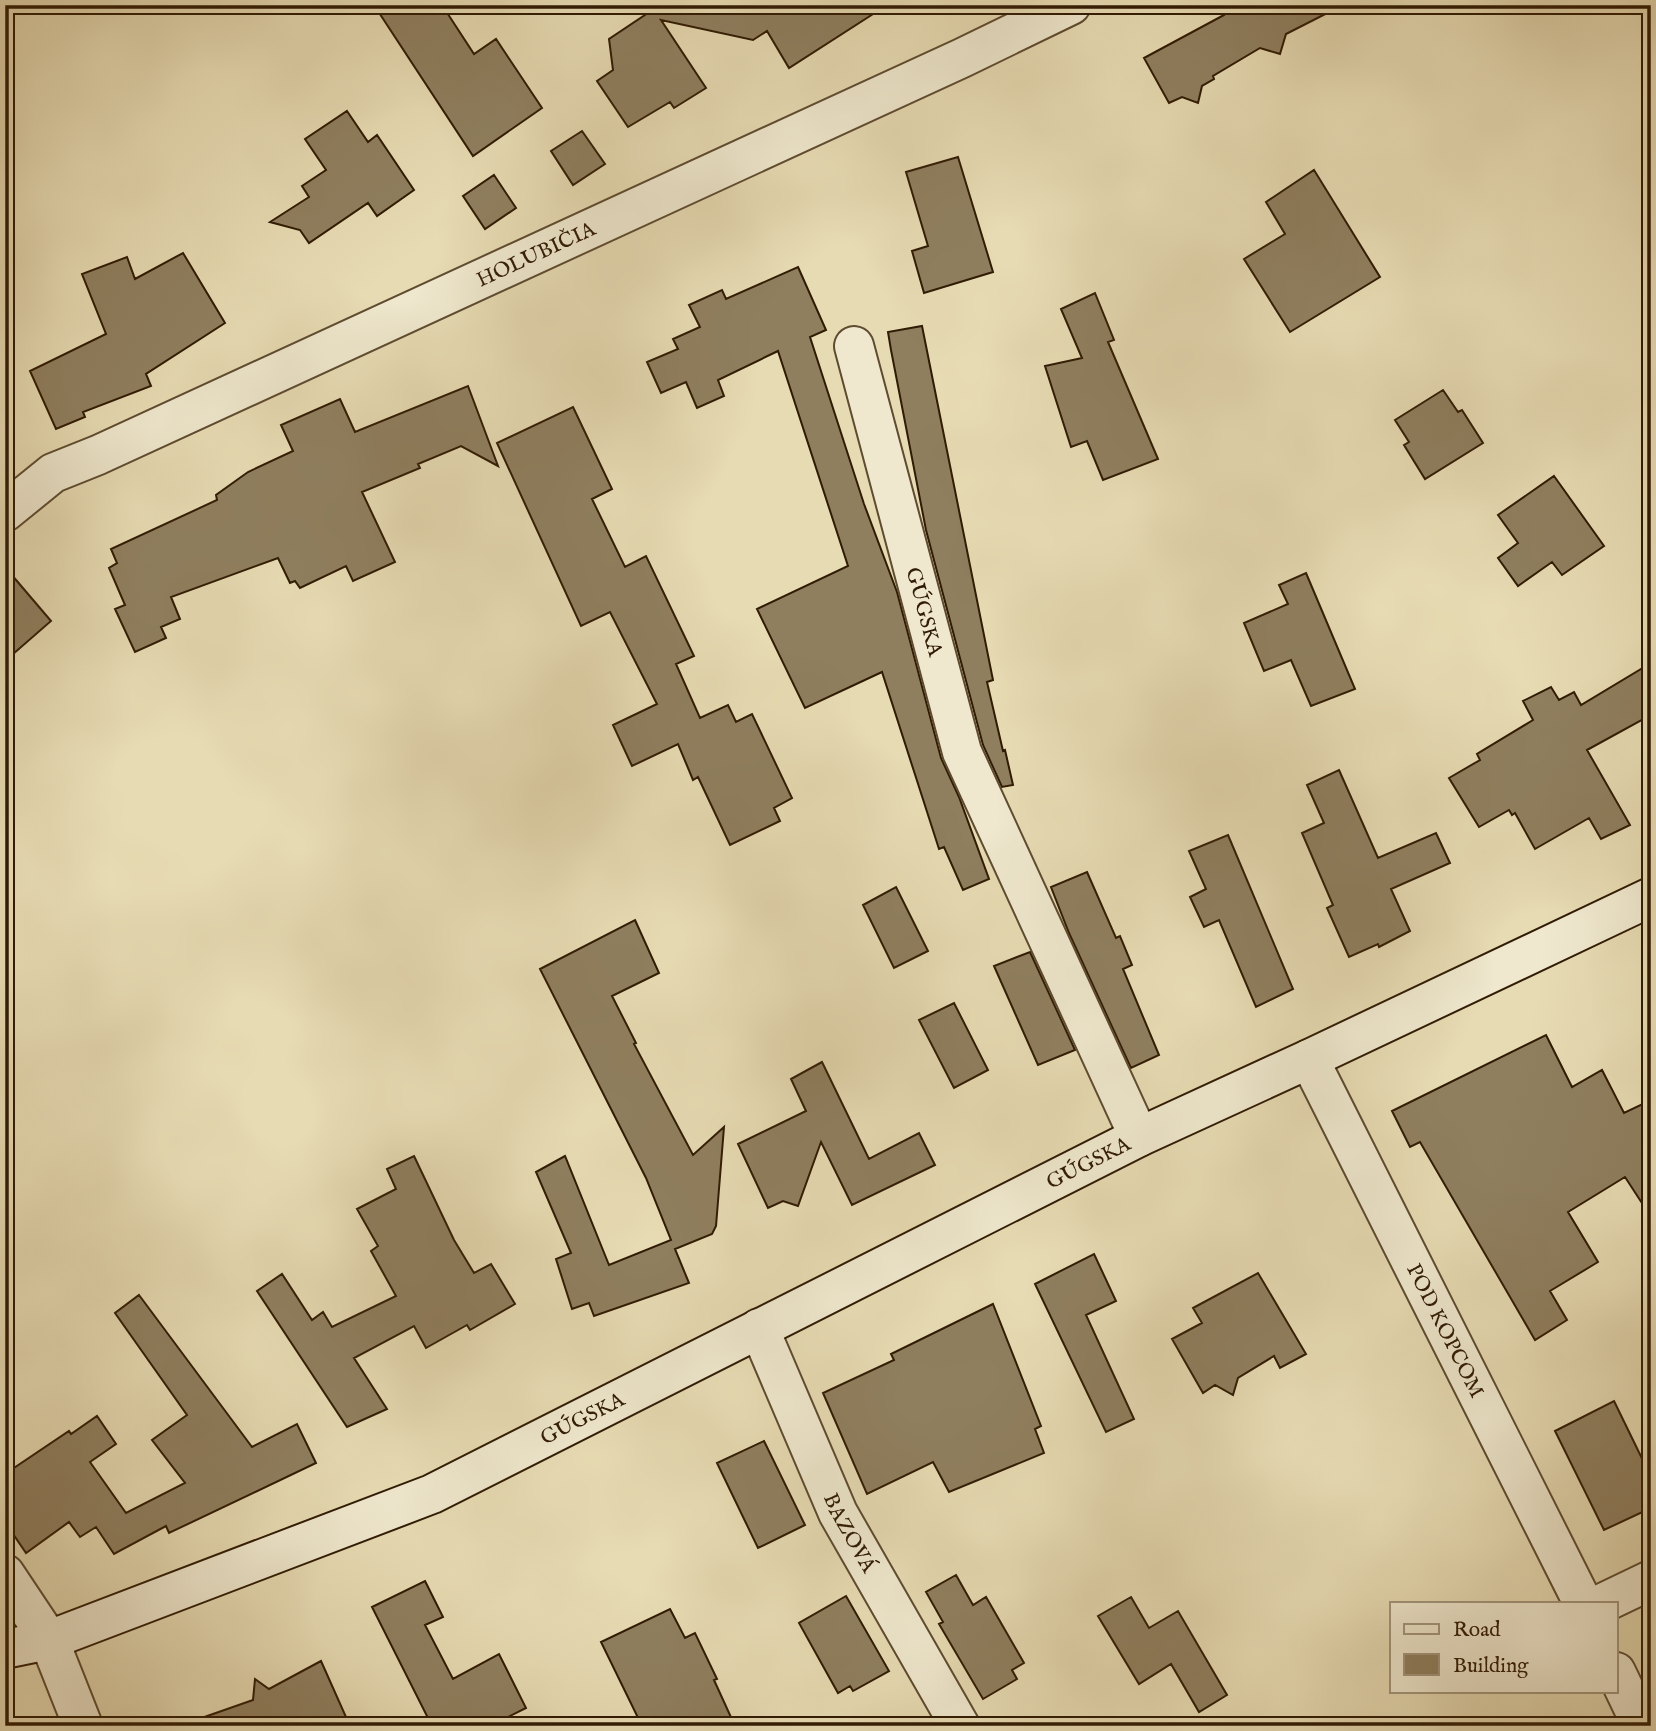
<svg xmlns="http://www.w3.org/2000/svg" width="1656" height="1731" font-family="'IM FELL English',serif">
<rect width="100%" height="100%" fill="#e7dbb3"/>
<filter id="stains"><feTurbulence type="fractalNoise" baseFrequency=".00286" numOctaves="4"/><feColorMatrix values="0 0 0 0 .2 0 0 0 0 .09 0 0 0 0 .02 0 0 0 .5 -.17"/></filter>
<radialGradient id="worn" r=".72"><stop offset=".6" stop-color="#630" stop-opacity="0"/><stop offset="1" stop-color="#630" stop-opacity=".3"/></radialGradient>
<path fill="#8f7f5f" stroke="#301b04" stroke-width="2" d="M 374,5 L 442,5 L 474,54 L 496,39 L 542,108 L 473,156 Z
M 656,5 L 887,5 L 789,68 L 767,31 L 753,40 L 661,20 L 706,88 L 674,108 L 670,102 L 628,127 L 597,81 L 613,70 L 609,39 L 654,9 L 655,11 Z
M 1219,5 L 1343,5 L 1286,34 L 1280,54 L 1260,48 L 1213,76 L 1214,79 L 1202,86 L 1198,103 L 1182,97 L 1169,103 L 1144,58 L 1224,15 Z
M 347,111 L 368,142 L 377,135 L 414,190 L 377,216 L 368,203 L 309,243 L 300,230 L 270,222 L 309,197 L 302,186 L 326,170 L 305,139 Z
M 582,131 L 605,164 L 573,185 L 551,151 Z
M 958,157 L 993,272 L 924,293 L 912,251 L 928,246 L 906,172 Z
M 1314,170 L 1380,277 L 1290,332 L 1244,259 L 1285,234 L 1266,202 Z
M 494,175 L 516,208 L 485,229 L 463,196 Z
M 183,253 L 225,323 L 146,374 L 151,386 L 83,412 L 85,417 L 56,429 L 30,371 L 106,334 L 82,274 L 127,257 L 135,279 Z
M 798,267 L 826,330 L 810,337 L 864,504 L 897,592 L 941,758 L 959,797 L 989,879 L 963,890 L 944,847 L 939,849 L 882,672 L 805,708 L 757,609 L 848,566 L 778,351 L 718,380 L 724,396 L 697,408 L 686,382 L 661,393 L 647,362 L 678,349 L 673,339 L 700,327 L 689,305 L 722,290 L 726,299 Z
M 1095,293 L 1114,340 L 1108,342 L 1158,459 L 1103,480 L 1087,441 L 1071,447 L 1045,366 L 1082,358 L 1061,309 Z
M 922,326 L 993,680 L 987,682 L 1003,751 L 1005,750 L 1013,785 L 1002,787 L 983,745 L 926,530 L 891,350 L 888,332 Z
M 468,386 L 498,466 L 461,446 L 418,464 L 420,468 L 362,492 L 395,562 L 353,581 L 346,566 L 300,588 L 295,581 L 290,583 L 278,558 L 171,597 L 180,619 L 161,627 L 166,638 L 135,652 L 115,609 L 125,605 L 109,568 L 117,563 L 111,549 L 217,500 L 216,495 L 248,472 L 293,451 L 281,425 L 340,399 L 355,432 Z
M 1443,390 L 1458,412 L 1462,410 L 1483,443 L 1425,479 L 1404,445 L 1409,442 L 1395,420 Z
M 573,407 L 612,489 L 592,499 L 625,567 L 646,556 L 694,656 L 676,664 L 700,718 L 728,705 L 736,722 L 752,714 L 792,798 L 774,808 L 780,821 L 730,845 L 698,777 L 693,780 L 678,744 L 632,766 L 613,725 L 657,704 L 610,612 L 581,626 L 497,443 Z
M 1554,476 L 1604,546 L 1562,575 L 1552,562 L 1518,586 L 1498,558 L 1518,543 L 1498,515 Z
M 5,567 L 51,621 L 5,661 Z
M 1306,573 L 1355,689 L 1311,706 L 1291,660 L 1264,671 L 1244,623 L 1288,604 L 1279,585 Z
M 1651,663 L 1651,715 L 1587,750 L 1630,825 L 1601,839 L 1589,818 L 1535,849 L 1515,813 L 1512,815 L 1509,810 L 1479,827 L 1449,778 L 1480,760 L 1477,754 L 1533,720 L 1523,701 L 1551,687 L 1559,700 L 1574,692 L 1581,705 Z
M 1339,770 L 1378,858 L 1436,833 L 1450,863 L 1391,889 L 1410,931 L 1379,947 L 1378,944 L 1349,957 L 1327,908 L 1333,905 L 1302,833 L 1324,823 L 1307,785 Z
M 1228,835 L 1293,989 L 1256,1007 L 1219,920 L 1204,927 L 1190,897 L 1206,889 L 1189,851 Z
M 1087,872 L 1116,938 L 1120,936 L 1132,965 L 1123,969 L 1159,1055 L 1131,1068 L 1069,933 L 1051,887 Z
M 896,887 L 928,951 L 894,968 L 863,905 Z
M 635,920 L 659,973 L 612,996 L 636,1043 L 634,1044 L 693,1155 L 724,1127 L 716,1226 L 712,1234 L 675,1249 L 689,1283 L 594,1316 L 589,1303 L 572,1309 L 556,1259 L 571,1253 L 536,1172 L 565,1156 L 609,1265 L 671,1240 L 646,1178 L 540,969 Z
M 1030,952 L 1075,1050 L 1038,1065 L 994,966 Z
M 954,1003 L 988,1070 L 954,1088 L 919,1020 Z
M 1546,1035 L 1572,1087 L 1602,1070 L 1624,1113 L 1651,1100 L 1651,1217 L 1625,1177 L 1568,1212 L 1598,1262 L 1550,1291 L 1567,1320 L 1535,1340 L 1420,1142 L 1410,1147 L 1392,1111 Z
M 822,1062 L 869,1159 L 919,1133 L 935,1165 L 852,1205 L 821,1142 L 798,1206 L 783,1201 L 768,1208 L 738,1144 L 806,1111 L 791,1079 Z
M 414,1156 L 454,1240 L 474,1273 L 491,1264 L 515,1304 L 470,1330 L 467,1325 L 426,1348 L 414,1326 L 354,1358 L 387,1409 L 347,1427 L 257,1291 L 282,1274 L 312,1320 L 323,1312 L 332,1327 L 396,1296 L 371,1251 L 378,1246 L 357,1209 L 396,1189 L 387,1169 Z
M 1094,1254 L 1116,1301 L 1086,1315 L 1134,1419 L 1106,1432 L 1035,1284 Z
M 1258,1273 L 1306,1354 L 1280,1368 L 1274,1356 L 1238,1378 L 1233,1395 L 1215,1385 L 1203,1393 L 1172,1339 L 1202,1323 L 1193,1308 Z
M 139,1295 L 252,1447 L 297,1424 L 316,1463 L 169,1533 L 166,1526 L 114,1554 L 96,1527 L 80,1537 L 69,1522 L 26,1553 L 5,1522 L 5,1474 L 69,1431 L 71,1434 L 97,1416 L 116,1444 L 90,1462 L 126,1513 L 185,1483 L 152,1440 L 187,1415 L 115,1313 Z
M 993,1304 L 1041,1426 L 1035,1429 L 1044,1453 L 949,1492 L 933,1462 L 867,1494 L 823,1393 L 894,1360 L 891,1354 Z
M 1614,1401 L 1651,1477 L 1651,1508 L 1604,1530 L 1555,1431 Z
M 764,1441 L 805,1525 L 758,1548 L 717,1463 Z
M 956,1575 L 973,1605 L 986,1597 L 1024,1663 L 1012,1670 L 1017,1679 L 983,1699 L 939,1624 L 943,1622 L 926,1592 Z
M 425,1581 L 443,1617 L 425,1625 L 453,1679 L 499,1654 L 526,1708 L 490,1726 L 432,1726 L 372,1607 Z
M 846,1596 L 889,1671 L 853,1691 L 850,1686 L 838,1693 L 799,1623 Z
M 1131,1597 L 1149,1628 L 1178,1611 L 1227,1695 L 1199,1712 L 1171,1664 L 1139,1684 L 1098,1616 Z
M 670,1609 L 685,1638 L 695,1633 L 717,1679 L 714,1680 L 735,1726 L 642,1726 L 601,1642 Z
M 321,1661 L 350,1726 L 194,1726 L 193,1721 L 253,1700 L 255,1679 L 269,1689 Z"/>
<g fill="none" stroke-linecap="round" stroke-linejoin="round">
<g stroke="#5e4b30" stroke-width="42">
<g id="street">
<path id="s1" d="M 854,346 L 962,752 L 1139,1137"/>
<path id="s2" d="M 5,512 L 53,473 L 98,455 L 962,58 L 1071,5"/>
<path id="s3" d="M 1309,1059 L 1583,1603"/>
<path id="s4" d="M 759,1328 L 838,1513 L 960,1726"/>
<path d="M 5,1574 L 49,1640 L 83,1726"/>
<path d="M 1603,1603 L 1651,1580"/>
<path d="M 1616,1672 L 1642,1726"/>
</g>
</g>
<g stroke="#301b04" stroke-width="42">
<g id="secondary">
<path id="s5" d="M 5,1649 L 49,1640 L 432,1494 L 1139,1137 L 1309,1059 L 1651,897"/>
</g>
</g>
<use href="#street" stroke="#efe8ce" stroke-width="38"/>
<use href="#secondary" stroke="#efe8ce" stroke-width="38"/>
</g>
<g text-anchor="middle" stroke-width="7" stroke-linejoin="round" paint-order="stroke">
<g font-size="21" fill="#301b04" stroke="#efe8ce">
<text dy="7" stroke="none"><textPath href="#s2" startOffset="592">HOLUBIČIA</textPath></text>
<text dy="7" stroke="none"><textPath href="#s1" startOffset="275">GÚGSKA</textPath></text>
<text dy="7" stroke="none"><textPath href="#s5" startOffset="1190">GÚGSKA</textPath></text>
<text dy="7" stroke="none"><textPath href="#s3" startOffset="304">POD KOPCOM</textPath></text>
<text dy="7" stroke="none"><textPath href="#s5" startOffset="623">GÚGSKA</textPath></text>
<text dy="7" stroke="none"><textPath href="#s4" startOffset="224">BAZOVÁ</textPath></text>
</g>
</g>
<rect width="1656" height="1731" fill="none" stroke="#e7dbb3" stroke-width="28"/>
<rect x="7" y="7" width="1642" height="1717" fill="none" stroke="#301b04" stroke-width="3.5"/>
<rect x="14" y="14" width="1628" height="1703" fill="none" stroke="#301b04" stroke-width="2"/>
<rect x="1390" y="1602" width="228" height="91" fill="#efe8ce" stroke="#a3967d" stroke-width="2"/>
<rect x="1404" y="1624" width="35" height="10" fill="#efe8ce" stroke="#a3967d" stroke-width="2"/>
<text x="1453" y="1636" font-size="21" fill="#301b04">Road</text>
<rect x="1404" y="1654" width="35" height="21" fill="#8f7f5f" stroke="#a3967d" stroke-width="2"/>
<text x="1453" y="1672" font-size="21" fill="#301b04">Building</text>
<rect width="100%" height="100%" filter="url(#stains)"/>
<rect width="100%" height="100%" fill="url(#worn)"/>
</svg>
